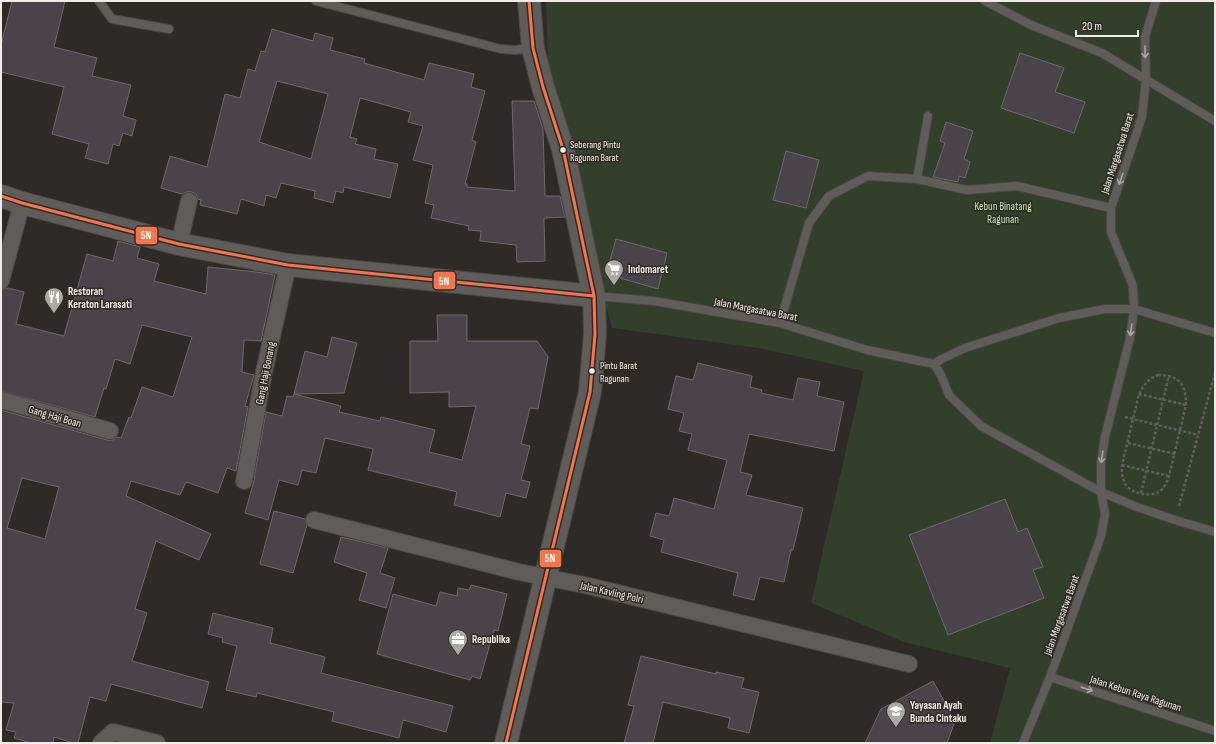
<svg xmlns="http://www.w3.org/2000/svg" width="1216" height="744" font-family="'Sofia Sans Condensed',sans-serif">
<rect width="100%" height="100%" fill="#2d2a27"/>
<path fill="#313f2b" d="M 546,1 L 1215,1 L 1215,743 L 990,743 L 1010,668 L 904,642 L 811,603 L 864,371 L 758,348 L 612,328 L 549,95 Z"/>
<path fill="#4a444a" stroke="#6d6a6b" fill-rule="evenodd" d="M 12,1 L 65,1 L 54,47 L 97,58 L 92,76 L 131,85 L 123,116 L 136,120 L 132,136 L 123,133 L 119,146 L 113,144 L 108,164 L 85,158 L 89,144 L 52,134 L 64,87 L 1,72 L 1,45 Z
M 272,29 L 313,41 L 315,33 L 333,38 L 330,50 L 365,59 L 364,63 L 424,80 L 429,63 L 474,74 L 471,87 L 485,91 L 472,140 L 476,142 L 465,184 L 467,184 L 467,187 L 515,191 L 512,101 L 534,101 L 543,129 L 545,196 L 560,196 L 565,217 L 544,218 L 545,261 L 517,262 L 516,245 L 480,241 L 481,231 L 468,230 L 469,226 L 431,218 L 434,205 L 425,203 L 433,165 L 413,160 L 423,126 L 408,122 L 411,112 L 360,98 L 350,137 L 357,139 L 355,144 L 376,149 L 374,159 L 398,164 L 390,198 L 344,187 L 343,193 L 336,191 L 333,203 L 314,198 L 315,191 L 281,183 L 276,198 L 266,195 L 264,206 L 241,199 L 237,214 L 200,205 L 201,200 L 198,199 L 196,194 L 192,192 L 187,192 L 182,194 L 161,188 L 170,156 L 207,167 L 225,94 L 240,98 L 248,69 L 255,71 L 261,51 L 265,52 ZM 277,81 L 328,94 L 311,159 L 259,142 Z
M 1020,53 L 1064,68 L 1055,92 L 1085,102 L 1074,133 L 1001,108 Z
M 946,122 L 973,131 L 964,159 L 970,162 L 965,178 L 959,176 L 958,182 L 933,177 L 945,143 L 940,141 Z
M 786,151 L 819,160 L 806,208 L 773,200 Z
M 616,239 L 667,253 L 658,289 L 606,274 Z
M 118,241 L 140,247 L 137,258 L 159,264 L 154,281 L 206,294 L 208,267 L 257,272 L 275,275 L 261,341 L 244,340 L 242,372 L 254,375 L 245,406 L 248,407 L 236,471 L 227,468 L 218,493 L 186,482 L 180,495 L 131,481 L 126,496 L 211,534 L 199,560 L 156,541 L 135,609 L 147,613 L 132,661 L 209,682 L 202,708 L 111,684 L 106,701 L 90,697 L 78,743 L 73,743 L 54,737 L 53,743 L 31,743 L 14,738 L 16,732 L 6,730 L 14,703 L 1,702 L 1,410 L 107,440 L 113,440 L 117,437 L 121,438 L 129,417 L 131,418 L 142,387 L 173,397 L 192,337 L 142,325 L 130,364 L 115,359 L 106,389 L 104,388 L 95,417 L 1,391 L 1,290 L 8,288 L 24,292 L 16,324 L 64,336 L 87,254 L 113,261 ZM 22,478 L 59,487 L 45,539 L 7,528 Z
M 437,315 L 467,315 L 467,341 L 537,341 L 548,357 L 538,409 L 530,408 L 521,444 L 530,446 L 521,480 L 530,482 L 526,498 L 506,493 L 500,517 L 454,505 L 457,492 L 368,470 L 373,449 L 325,438 L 316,473 L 302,470 L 298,485 L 279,480 L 268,520 L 245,513 L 255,477 L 254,477 L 266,412 L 282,416 L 287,396 L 293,397 L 294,394 L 341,406 L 339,412 L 380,421 L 381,417 L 435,430 L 429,452 L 462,460 L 476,406 L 449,407 L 449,392 L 410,393 L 410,341 L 438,341 Z
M 332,337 L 357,343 L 344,393 L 294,394 L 305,351 L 327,357 Z
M 698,363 L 752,376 L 750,387 L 762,390 L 761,393 L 793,400 L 798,378 L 820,382 L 817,396 L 844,402 L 834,451 L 749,434 L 740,472 L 752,475 L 746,495 L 803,508 L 793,550 L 791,550 L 784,582 L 760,577 L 754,600 L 733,595 L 738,573 L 661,552 L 664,540 L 650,536 L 656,513 L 669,516 L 674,498 L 714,509 L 727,460 L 688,450 L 692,434 L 679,431 L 684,413 L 668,409 L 676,376 L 693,380 Z
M 1005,499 L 1018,532 L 1027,528 L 1043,567 L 1033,570 L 1044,598 L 948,635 L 909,535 Z
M 274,511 L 305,519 L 307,525 L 293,573 L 260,564 Z
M 341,537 L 388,548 L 380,573 L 395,578 L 386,608 L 359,600 L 367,573 L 334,562 Z
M 471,585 L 507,594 L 498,631 L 494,630 L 480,679 L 472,676 L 470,680 L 377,654 L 393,594 L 436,606 L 440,592 L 457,596 L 458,588 L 469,590 Z
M 213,613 L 273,628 L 270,643 L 325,657 L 321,673 L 453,706 L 446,732 L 403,720 L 399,738 L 332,721 L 334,712 L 257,693 L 256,697 L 226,690 L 237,646 L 222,642 L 223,638 L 208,634 Z
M 641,656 L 716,674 L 716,672 L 744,678 L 741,688 L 759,692 L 749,733 L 728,728 L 730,718 L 663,702 L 653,743 L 624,743 L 634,706 L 628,705 Z
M 933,681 L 955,721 L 947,743 L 865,743 L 881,709 Z"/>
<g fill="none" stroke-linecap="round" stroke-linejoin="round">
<g stroke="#494744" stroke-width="10">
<path id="lane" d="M 99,1 L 112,19 L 169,29
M 316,1 L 501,49 L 515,50 L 531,48
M 985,1 L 1031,25 L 1102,53 L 1215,121
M 917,179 L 928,116
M 594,296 L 654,301 L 780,323 L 867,350 L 934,364 L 942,359 L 965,348 L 1059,318 L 1105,309 L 1134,309 L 1215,333
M 780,323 L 809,223 L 829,196 L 868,176 L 917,179 L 967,190 L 1017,186 L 1111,208
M 934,364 L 941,375 L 949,395 L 981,426 L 1101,492 L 1137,507 L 1175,520 L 1215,532
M 1050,677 L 1215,731
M 1023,743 L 1050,677 L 1070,622 L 1101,536 L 1105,514 L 1101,492 L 1101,462 L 1105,437 L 1130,338 L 1134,309 L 1133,286 L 1111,232 L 1111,208 L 1142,117 L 1146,79 L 1145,37 L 1156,1"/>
</g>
<g stroke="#494744" stroke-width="18">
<path id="street" d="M 179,244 L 189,201
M 1,281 L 22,203
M 1,400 L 110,431
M 244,481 L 264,372 L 288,265
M 314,520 L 519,572 L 589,586 L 909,664
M 101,743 L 113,732 L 157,743"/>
</g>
<g stroke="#494744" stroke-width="24">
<path id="secondary" d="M 1,196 L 22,203 L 179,244 L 288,265 L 594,296
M 506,743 L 590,392 L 595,334 L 594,296 L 563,149 L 543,87 L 533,48 L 529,1"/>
</g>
<path stroke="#615f5c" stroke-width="2.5" stroke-dasharray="3 2" stroke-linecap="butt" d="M 1158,375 C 1179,375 1186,384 1186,405 L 1169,476 C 1167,482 1164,489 1159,492 C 1149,497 1132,494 1125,484 C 1122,478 1122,472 1122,465 L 1139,394 C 1144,385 1148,379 1158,375 Z
M 1139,394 L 1186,405
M 1125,417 L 1198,435
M 1128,443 L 1175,454
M 1122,465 L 1169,476
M 1141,493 L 1169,375
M 1179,506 L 1215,373"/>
<use href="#lane" stroke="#5f5c5a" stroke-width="8"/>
<use href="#street" stroke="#5f5c5a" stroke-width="16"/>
<use href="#secondary" stroke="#5f5c5a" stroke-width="22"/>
<g stroke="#302b24" stroke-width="6">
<path id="bus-1" d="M 1,196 L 22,203 L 179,244 L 288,265 L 594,296
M 506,743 L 590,392 L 595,334 L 594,296 L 563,149 L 543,87 L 533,48 L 529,1"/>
</g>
<use href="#bus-1" stroke="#f7754c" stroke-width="3"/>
</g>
<defs><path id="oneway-shaft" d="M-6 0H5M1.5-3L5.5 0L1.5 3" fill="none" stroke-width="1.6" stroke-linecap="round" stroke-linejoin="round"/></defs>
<g stroke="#a8a4a1">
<use href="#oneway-shaft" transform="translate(1145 52) rotate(89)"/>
<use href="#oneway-shaft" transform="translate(1121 179) rotate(109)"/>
<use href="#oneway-shaft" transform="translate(1131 330) rotate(98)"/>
<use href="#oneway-shaft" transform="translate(1102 457) rotate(98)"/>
<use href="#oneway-shaft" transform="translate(1087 689) rotate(18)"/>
</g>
<defs>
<g id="supermarket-pin" transform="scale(1)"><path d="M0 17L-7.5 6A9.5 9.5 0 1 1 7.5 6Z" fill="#aca9a4" stroke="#302b24"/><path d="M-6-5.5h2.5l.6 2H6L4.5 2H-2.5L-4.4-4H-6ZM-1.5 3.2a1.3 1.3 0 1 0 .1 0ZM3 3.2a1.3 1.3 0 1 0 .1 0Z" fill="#fff"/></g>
<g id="restaurant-pin" transform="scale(1)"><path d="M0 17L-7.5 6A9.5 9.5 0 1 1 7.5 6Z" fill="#aca9a4" stroke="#302b24"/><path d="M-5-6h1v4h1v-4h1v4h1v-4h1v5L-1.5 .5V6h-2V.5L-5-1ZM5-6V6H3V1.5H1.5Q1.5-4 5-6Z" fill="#fff"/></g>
<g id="office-pin" transform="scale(1)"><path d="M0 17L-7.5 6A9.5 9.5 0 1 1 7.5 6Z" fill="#aca9a4" stroke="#302b24"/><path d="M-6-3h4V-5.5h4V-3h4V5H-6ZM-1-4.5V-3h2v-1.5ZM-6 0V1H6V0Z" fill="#fff"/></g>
<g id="school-pin" transform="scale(1)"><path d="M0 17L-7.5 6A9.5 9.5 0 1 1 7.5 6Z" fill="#aca9a4" stroke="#302b24"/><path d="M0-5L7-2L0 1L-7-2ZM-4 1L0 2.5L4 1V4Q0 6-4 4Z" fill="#fff"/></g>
</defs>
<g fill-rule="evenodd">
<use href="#supermarket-pin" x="614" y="269"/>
<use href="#restaurant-pin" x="54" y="297"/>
<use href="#office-pin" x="458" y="639"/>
<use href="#school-pin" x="896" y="711"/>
</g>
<g fill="#f0ede8" stroke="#302b24" stroke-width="1.5">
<circle cx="563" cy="150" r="3.5"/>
<circle cx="592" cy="371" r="3.5"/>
</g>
<g text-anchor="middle" stroke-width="3" stroke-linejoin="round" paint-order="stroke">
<g font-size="10" fill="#f0ede8" stroke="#302b24" text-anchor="start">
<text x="570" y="148">Seberang Pintu<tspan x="570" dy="13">Ragunan Barat</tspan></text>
<text x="600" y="369">Pintu Barat<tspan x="600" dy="13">Ragunan</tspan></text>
</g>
<g font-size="11" fill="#f0ede8" stroke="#302b24">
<text transform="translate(1117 153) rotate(-72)" y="4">Jalan Margasatwa Barat</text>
<text transform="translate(756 309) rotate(11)" y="4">Jalan Margasatwa Barat</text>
<text transform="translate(265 373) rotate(-79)" y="4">Gang Haji Bonang</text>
<text transform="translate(55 416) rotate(16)" y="4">Gang Haji Boan</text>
<text transform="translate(612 592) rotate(13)" y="4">Jalan Kavling Polri</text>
<text transform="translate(1061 615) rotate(-70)" y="4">Jalan Margasatwa Barat</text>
<text transform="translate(1136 693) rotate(18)" y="4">Jalan Kebun Raya Ragunan</text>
</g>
<g font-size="11" fill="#bde7ac" stroke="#302b24">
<text x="1003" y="210">Kebun Binatang<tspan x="1003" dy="13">Ragunan</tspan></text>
</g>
<g font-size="11" font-weight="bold" fill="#f0ede8" stroke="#302b24" text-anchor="start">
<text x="628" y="273">Indomaret</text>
<text x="68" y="295">Restoran<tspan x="68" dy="13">Keraton Larasati</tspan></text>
<text x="472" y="643">Republika</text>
<text x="910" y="709">Yayasan Ayah<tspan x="910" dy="13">Bunda Cintaku</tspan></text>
</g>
</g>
<g stroke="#302b24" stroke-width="1.5">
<rect x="135" y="226" width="23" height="19" rx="4" fill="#f7754c"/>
<rect x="433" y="271" width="23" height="19" rx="4" fill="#f7754c"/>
<rect x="539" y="549" width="23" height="19" rx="4" fill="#f7754c"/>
</g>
<g font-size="11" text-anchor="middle" font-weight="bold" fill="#fff">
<text x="146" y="239">5N</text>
<text x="444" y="285">5N</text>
<text x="550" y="562">5N</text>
</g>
<rect width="1216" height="744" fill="none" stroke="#f0ede8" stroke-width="4"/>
<path d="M1076 30v6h62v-6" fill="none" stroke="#f0ede8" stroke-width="2"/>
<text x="1082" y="30" font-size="12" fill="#f0ede8" stroke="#302b24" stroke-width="3" paint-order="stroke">20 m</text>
</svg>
